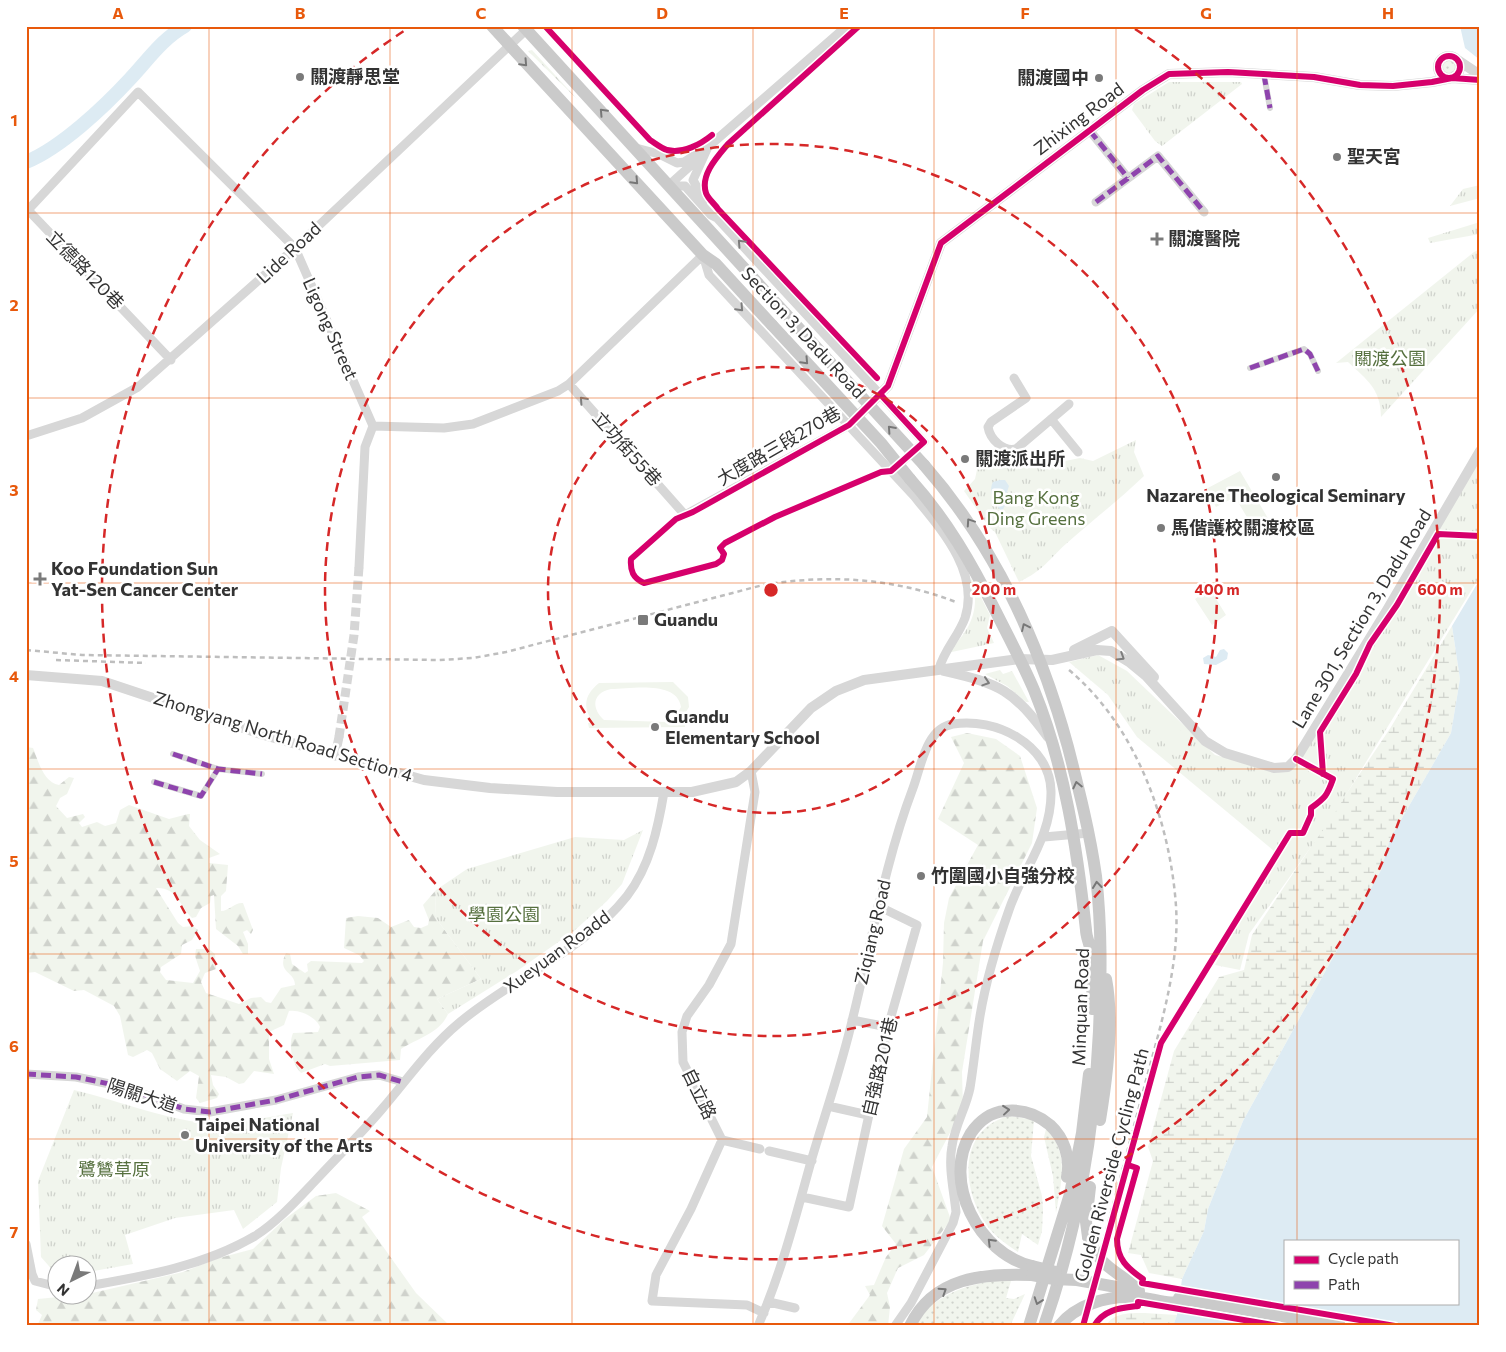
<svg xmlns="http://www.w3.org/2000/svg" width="1506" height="1352" font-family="Commissioner,'Noto Sans TC',sans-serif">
<defs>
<pattern id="grass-dots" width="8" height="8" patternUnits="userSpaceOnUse" patternTransform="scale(1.25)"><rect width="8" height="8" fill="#f1f5ed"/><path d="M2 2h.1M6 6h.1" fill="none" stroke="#cfd2cc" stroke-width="1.8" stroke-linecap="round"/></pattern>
<pattern id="forest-firs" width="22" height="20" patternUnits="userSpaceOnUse" patternTransform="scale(1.25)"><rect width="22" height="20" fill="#f1f5ed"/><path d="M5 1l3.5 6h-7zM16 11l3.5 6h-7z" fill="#cfd2cc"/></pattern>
<pattern id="wetland-marsh" width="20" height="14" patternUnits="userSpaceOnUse" patternTransform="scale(1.25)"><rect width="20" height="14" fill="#f1f5ed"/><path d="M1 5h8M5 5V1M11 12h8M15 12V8" fill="none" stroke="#cfd2cc"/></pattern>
<pattern id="park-tufts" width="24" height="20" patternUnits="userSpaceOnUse" patternTransform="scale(1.25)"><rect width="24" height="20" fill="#f1f5ed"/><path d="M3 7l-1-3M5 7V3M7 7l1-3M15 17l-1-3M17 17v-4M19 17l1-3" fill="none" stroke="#cfd2cc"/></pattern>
</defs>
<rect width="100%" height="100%" fill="#fff"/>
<path fill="url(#grass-dots)" d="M1443 67a7 7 0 1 1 14 0a7 7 0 1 1-14 0Z
M 1009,1116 L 1034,1120 L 1031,1156 L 1042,1196 L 1043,1209 L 1042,1231 L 1038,1245 L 1022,1234 L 1018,1252 C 1006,1244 994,1236 986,1224 C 961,1188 958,1129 1009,1116 Z
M 1046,1129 C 1070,1152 1061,1183 1056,1213 L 1053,1176 L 1044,1137 Z
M 997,1280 L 1011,1281 L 1006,1298 L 1014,1299 L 1025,1294 L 1010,1326 L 913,1326 C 934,1296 961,1286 997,1280 Z"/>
<path fill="url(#forest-firs)" d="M 532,50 L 578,100 L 528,51 Z
M 967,733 L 996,739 L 1020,756 L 1037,808 L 1032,843 L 983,941 L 962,1072 L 963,1108 L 932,1167 L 951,1220 L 924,1255 L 898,1268 L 887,1293 L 890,1307 L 888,1326 L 870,1326 L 869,1324 L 847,1326 L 870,1295 L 865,1286 L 874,1285 L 886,1257 L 896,1244 L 882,1226 L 904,1149 L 927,1117 L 943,963 L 944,923 L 949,898 L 978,845 L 938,819 L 964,763 L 951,737 Z
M 26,747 L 33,748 C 37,757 43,783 59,785 L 69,777 L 74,778 L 67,794 L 60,798 L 56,806 L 67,818 L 83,814 L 85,817 L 79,823 L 82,827 L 97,822 L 105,826 L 116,823 L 120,810 L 129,805 L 169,819 L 188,814 L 190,814 L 189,826 L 200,840 L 220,854 L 209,858 L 209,863 L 228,865 L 226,891 L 221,896 L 221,911 C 229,911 235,902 243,903 L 253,930 L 251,934 L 247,930 L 243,932 L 248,944 L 248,954 L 243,954 L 238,946 L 216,929 L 214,895 L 211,896 L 210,903 L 201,908 L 196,917 L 192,918 C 180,906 177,887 156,888 L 178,923 L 183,927 L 193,926 L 198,930 L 192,940 L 182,945 L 181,954 L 161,967 L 160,972 L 166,980 L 193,983 L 200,971 L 195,956 L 196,949 L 209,949 L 215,954 L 216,969 L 205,973 L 201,982 L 206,993 L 239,1004 L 251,998 L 261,997 L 266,1002 L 271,1003 L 281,988 L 295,985 C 295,971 276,973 286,953 L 290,954 L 292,964 L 305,973 L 308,971 L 307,964 L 311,961 L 362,963 L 364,961 L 359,955 L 344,948 L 346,918 L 358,916 L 378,918 L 391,927 L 409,920 L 414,927 L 421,928 L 428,925 L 429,920 L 423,905 L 436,890 L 435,917 L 481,979 L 437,999 L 448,1014 C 440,1033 418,1038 401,1049 L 400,1060 L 330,1066 L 325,1064 L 301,1073 C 292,1064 288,1045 293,1033 L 318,1032 L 320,1027 C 317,1018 300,1009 289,1011 L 284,1025 L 269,1032 L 269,1059 L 274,1074 L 254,1071 L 244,1083 L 239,1084 L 226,1077 L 211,1075 L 213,1085 L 219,1094 L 217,1098 L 200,1103 L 196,1098 L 199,1076 L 190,1071 L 177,1081 L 160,1069 L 152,1053 L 147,1050 L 133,1057 L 128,1055 L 120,1016 L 114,1006 L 84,990 L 74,991 L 35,972 L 26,973 Z
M 336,1193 L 370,1211 L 362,1217 L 416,1293 L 450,1326 L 37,1326 L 42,1315 L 36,1310 L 38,1299 L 88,1294 L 183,1272 L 219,1258 L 253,1249 L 285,1219 L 316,1196 Z"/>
<path fill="url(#wetland-marsh)" d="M 1452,626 L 1460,679 L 1451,733 L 1390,839 L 1381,870 L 1243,1121 L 1208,1209 L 1204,1231 L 1182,1279 L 1149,1273 L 1141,1255 L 1128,1253 L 1153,1161 L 1148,1147 L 1174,1051 L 1219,977 L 1244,970 L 1252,935 L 1391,727 Z
M 1145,1313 L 1177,1315 L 1173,1326 L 1106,1326 C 1113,1312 1132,1313 1145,1313 Z"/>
<path fill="url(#park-tufts)" d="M 1169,82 L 1241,82 L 1242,84 L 1162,146 L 1155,141 L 1132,110 L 1134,104 Z
M 1480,185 L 1480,198 L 1450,206 L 1463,189 Z
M 1480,222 L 1480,234 L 1430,243 L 1428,238 Z
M 1480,249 L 1480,308 L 1381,417 C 1381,389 1367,380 1348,362 L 1336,363 L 1474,252 Z
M 1136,440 L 1134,452 L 1144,476 C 1119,500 1093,520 1067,543 C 1048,560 1044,570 1019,582 L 995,532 L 990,528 L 964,491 L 975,479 L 980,456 L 988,448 L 1024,464 L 1045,450 L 1053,459 L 1065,461 L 1080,458 L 1093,461 Z
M 1480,455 L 1480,576 L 1333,816 L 1249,934 L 1240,970 L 1215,965 L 1274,851 L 1137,737 L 1108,695 L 1069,662 L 1098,655 L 1127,671 L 1215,755 L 1277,771 L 1291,769 Z
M 971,578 L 990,615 L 987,628 L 994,643 L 947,653 C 963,637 976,621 975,597 C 974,590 970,584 971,578 Z
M 1000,670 L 1003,674 L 1012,671 L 1029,702 L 1026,702 L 1007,686 L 985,674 Z
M 643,830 L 622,884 L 607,901 L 574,931 L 517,971 L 448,1014 L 437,999 L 481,979 L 435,917 L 436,890 L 467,869 L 575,837 L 624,840 Z
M 74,1090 C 121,1101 167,1121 216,1124 C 239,1125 269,1116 293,1113 L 281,1168 L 277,1202 L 243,1229 L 234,1210 L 175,1218 L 125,1235 L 133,1264 L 88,1272 L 88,1264 L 58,1264 L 57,1273 L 55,1273 L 41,1257 L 38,1181 Z"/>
<path fill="#f1f5ed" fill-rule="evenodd" d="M 1240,471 L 1269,520 L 1254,529 L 1235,497 L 1216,507 L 1206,489 Z
M 1210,589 L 1226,615 L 1212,625 L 1195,599 Z
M 673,682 L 688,697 L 689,707 L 681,720 L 685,721 L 685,727 L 589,728 L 588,723 L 594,723 C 582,708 584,695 599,683 ZM 611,689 C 631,689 677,680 681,707 L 674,719 L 667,722 L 604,720 C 591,708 592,693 611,689 Z
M 1162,709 L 1192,743 L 1176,757 L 1146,722 Z
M1256 819a6 6 0 1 1 12 0a6 6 0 1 1-12 0Z"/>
<path fill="#ddebf3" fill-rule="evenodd" d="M 1460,26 L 1480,26 L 1480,60 L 1465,48 Z
M 1000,480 L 1005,480 L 1009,486 L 1006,495 L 1007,502 L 1002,511 C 994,505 988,491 993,482 Z
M 1480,579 L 1480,1326 L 1173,1326 L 1177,1315 L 1182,1279 L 1204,1231 L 1208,1209 L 1243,1121 L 1381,870 L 1390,839 L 1451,733 L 1460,679 L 1452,626 ZM 1285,1241 L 1457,1241 L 1457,1303 L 1285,1303 Z
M 1224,649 L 1228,653 L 1227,659 L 1216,665 L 1204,664 L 1203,658 L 1208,655 L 1216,657 L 1220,650 Z"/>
<path fill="#fff" d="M 1178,1287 L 1405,1326 L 1270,1326 L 1176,1310 Z"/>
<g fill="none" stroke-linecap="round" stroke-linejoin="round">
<path stroke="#ddebf3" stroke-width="14" d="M 26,162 C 61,148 105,106 130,79 C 148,60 162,39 185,26"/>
<path stroke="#d6d6d6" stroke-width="9" stroke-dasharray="9 4.5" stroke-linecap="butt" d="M 339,737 L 354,635 L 359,567"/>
<path stroke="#d7d7d7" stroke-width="6" d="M 1264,75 L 1270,108
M 1250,368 L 1304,349 L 1310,354 L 1318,371
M 173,754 L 218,769 L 262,774
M 154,782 L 201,796 L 218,769"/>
<path stroke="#d7d7d7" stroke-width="9" d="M 1090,131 L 1128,178
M 636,148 L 659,154 L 677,163 L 684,162 L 708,147 L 847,26
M 668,186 L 685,186 L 711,215 L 717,218 L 924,442 L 895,468
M 668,186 L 699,158
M 704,200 L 693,180 L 708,147
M 1096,202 L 1158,156 L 1204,212
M 171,360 L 28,210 L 138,92 L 295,248 L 373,426 L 365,447 L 359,567
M 1014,378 L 1026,398 L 991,422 L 988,427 C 990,439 1003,452 1016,449 L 1069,404
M 569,384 L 685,515 L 849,425
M 1051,419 L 1078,452
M 373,426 L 444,428 L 473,424 L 558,391 L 569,384 L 703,255 L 709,275 L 914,496 C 941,529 980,572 965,618 C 958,637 944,650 939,669
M 26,436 L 82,418 L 138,387 L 295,248 L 526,30 L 526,26
M 335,756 L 339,737
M 751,771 L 755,792 L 731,944 L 709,985 L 687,1016 L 682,1032 L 683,1062 L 722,1140 L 691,1209 L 656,1275 L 652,1301 L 747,1305 L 764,1313
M 1044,837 L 1089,833
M 852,1020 L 888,1027
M 26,1074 L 76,1077 L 124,1087 L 184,1109 L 210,1112 L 276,1100 L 358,1077 L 379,1075 L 403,1082
M 828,1106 L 868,1115
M 722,1140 L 760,1149
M 769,1151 L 812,1161
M 802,1197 L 849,1207 L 888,1027 L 917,925 L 878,906
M 26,1244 L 32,1274 L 35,1281 L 58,1287
M 88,1286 C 145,1276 204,1266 255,1236 C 277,1222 296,1201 314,1182 C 336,1158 360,1135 382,1109 C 407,1080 429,1048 459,1023 C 512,978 583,952 627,896 C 650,866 658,828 664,792
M 769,1302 L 795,1308
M 758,1326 C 782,1271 796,1215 812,1158 C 826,1111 842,1065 853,1017 C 872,940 885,862 913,788 C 921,767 926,728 953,724 C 995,717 1050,744 1051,791 C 1052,837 1023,869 1009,910 C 997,944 986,980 980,1016 C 976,1040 974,1064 970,1088 C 966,1108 955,1125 952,1146 C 948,1167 954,1191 956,1212 L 953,1223 L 911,1303 L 895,1326"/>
<path stroke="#d7d7d7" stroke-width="10" d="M1438 67a11 11 0 1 1 22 0a11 11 0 1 1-22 0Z
M 1456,59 L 1480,75
M 849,425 L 888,386 L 941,243 L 1143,90 L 1169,74 L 1228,72 L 1314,77 L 1360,85 L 1393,86 L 1432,82 L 1452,78 L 1480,80
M 1112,631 L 1154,677
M 1074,650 L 1112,631
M 944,671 C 1001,684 1013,690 1048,737
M 26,675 L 102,681 L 264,735 L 424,780 L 490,788 L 557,792 L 692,792 L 736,782 L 751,771 L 811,708 L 836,691 L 864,680 L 1019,659 L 1052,660 L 1097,650 L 1111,651 L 1129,662 L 1146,676 L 1205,741 L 1225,753 L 1274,768 L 1288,767 L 1296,759 L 1387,610 L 1480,451"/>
<path stroke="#cacaca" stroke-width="12" d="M 492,26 L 703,255 L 716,264 L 772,325
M 523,26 L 785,313
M 924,465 C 995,546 1040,644 1068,747 C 1079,790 1090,833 1096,876 C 1102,928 1101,979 1099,1031 C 1094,1134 1078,1228 1044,1326
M 910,479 C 947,520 972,564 996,612 C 1009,638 1023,664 1034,690 C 1065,766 1077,849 1086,930 C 1086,936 1089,942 1090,948 C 1092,968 1093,989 1092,1009
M 1100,1120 C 1107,1078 1114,1020 1106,979
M 1088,1237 L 1086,1222 L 1090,1187
M 1032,1266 C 979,1254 941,1181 971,1133 C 979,1121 991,1112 1005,1111 C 1023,1109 1037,1114 1050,1125 C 1064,1138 1071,1158 1067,1177
M 1179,1298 L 1340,1326
M 910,1326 C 933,1277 984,1273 1032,1275
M 1029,1326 L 1070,1194 L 1082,1133 L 1089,1074"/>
<path stroke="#bebebe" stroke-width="2.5" stroke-dasharray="5 4" stroke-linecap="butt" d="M 26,650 L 82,655 L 439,660 L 473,658 L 506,652 L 763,585 C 830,574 893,578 956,602
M 56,660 L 146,663
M 1069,670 C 1136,726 1170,821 1176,906 C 1180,967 1159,1030 1144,1088 C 1123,1168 1102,1247 1080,1326"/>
<path stroke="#cacaca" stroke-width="12" d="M 785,313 L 924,465
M 772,325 L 881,443 L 910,479
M 1088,1237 C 1102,1271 1116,1268 1139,1291
M 1032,1266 L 1056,1272
M 1032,1275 L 1054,1279 L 1077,1280 L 1139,1291
M 1059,1326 C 1076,1305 1106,1296 1132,1297 C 1154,1297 1167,1307 1189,1300"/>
<path stroke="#8e44ad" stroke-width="5" stroke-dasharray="10 5" stroke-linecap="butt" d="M 1264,75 L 1270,108
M 1090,131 L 1128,178
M 1096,202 L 1158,156 L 1204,212
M 1250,368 L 1304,349 L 1310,354 L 1318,371
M 173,754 L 218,769 L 262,774
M 154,782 L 201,796 L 218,769
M 26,1074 L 76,1077 L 124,1087 L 184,1109 L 210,1112 L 276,1100 L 358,1077 L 379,1075 L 403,1082"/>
<g stroke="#fff" stroke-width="9">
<path id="cycleway" d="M 545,26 L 650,140 C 655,143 661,148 667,150 C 683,154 701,144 712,135
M 859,26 L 728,144 C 717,157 700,175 706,193 C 708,199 715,204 718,209 L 877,378
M1438 67a11 11 0 1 1 22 0a11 11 0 1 1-22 0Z
M 881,395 L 924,442 L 891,471 L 881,472 L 775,517 L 725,543 L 720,548 L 724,554 L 722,560 L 716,564 L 644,583 C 633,578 630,571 631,559 L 676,519 L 693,512 L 849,425 L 888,386 L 941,243 L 1143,90 L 1169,74 L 1228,72 L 1314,77 L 1360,85 L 1393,86 L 1432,82 L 1452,78 L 1480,80
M 1323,774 L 1320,732 L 1356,674 L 1370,644 L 1397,605 L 1438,534 L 1480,536
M 1128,1165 L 1137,1168 L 1117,1239 C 1117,1259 1127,1268 1143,1279 L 1142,1283 L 1395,1326
M 1083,1326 L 1161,1043 L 1290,833 L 1303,833 L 1311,815 L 1311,808 C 1325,798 1327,796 1333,779 L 1296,759
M 1094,1326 C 1104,1309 1121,1308 1138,1306 L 1138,1302 L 1279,1326"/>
</g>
<use href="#cycleway" stroke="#d6006c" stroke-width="6"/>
</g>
<defs><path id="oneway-chevron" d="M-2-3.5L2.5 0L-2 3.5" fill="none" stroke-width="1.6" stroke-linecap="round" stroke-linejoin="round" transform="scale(1.25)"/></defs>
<g stroke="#777">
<use href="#oneway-chevron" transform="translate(524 63) rotate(47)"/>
<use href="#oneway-chevron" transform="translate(603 112) rotate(-133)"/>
<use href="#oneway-chevron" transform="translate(635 181) rotate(47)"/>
<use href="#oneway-chevron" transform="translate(805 361) rotate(47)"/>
<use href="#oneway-chevron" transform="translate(891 429) rotate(-132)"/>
<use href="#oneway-chevron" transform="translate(970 522) rotate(-124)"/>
<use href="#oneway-chevron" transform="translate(1025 627) rotate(-115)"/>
<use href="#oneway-chevron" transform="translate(1077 785) rotate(-103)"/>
<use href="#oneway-chevron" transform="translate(1097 885) rotate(-96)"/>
<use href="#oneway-chevron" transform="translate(1006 1110) rotate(-6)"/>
<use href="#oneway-chevron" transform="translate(991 1242) rotate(-135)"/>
<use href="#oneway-chevron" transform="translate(943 1291) rotate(-33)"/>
<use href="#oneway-chevron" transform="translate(1038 1301) rotate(109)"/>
</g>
<g stroke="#7d7d7d">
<use href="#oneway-chevron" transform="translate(741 243) rotate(-133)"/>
<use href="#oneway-chevron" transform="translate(740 308) rotate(47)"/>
<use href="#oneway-chevron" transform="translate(583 400) rotate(-132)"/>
<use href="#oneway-chevron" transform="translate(1121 657) rotate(32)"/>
<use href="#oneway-chevron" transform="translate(986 682) rotate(18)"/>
</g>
<path fill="none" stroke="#e8590c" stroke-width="1" stroke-opacity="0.55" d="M 209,26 L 209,1326M 390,26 L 390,1326M 572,26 L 572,1326M 753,26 L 753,1326M 934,26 L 934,1326M 1116,26 L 1116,1326M 1297,26 L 1297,1241M 26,213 L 1480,213M 26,398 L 1480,398M 26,583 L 1480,583M 26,769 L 1480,769M 26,954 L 1480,954M 26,1139 L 1480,1139M 1297,1303 L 1297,1326"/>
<g fill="none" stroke="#d62828" stroke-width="2.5" stroke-dasharray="9 6">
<circle cx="771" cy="590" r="223"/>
<circle cx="771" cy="590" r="446"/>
<path d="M1135 29A669 669 0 1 1 407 29"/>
</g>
<g fill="#7a7a7a" stroke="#fff" stroke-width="2">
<circle cx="300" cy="77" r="5"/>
<circle cx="1099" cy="78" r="5"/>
<circle cx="1337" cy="157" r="5"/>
<path d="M1154.5 231.5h5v5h5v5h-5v5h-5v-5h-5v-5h5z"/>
<circle cx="965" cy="459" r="5"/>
<circle cx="1276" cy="477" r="5"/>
<circle cx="1161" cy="528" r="5"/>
<path d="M37.5 571.5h5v5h5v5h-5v5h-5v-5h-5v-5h5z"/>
<rect x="637" y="614" width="12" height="12" rx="2.5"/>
<circle cx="655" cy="727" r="5"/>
<circle cx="921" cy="876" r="5"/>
<circle cx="185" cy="1135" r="5"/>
</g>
<g text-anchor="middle" stroke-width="5" stroke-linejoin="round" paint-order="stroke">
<g font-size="18" font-weight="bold" fill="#333" stroke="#fff" text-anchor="start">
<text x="310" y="83">關渡靜思堂</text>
<text x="1089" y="84" text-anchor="end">關渡國中</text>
<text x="1347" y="163">聖天宮</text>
<text x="1168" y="245">關渡醫院</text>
<text x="975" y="465">關渡派出所</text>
<text x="1276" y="502" text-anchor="middle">Nazarene Theological Seminary</text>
<text x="1171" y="534">馬偕護校關渡校區</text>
<text x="51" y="575">Koo Foundation Sun<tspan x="51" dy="21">Yat-Sen Cancer Center</tspan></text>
<text x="654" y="626">Guandu</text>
<text x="665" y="723">Guandu<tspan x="665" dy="21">Elementary School</tspan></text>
<text x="931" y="882">竹圍國小自強分校</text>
<text x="195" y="1131">Taipei National<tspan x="195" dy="21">University of the Arts</tspan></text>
</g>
<g font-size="18" fill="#333" stroke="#fff">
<text transform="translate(1079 119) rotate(-37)" y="6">Zhixing Road</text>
<text transform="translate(289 253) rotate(-43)" y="6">Lide Road</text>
<text transform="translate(85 270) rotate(46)" y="6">立德路120巷</text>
<text transform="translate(330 329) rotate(66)" y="6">Ligong Street</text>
<text transform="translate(803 333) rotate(47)" y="6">Section 3, Dadu Road</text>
<text transform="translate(779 446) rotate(-30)" y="6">大度路三段270巷</text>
<text transform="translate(627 449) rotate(48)" y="6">立功街55巷</text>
<text transform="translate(1362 619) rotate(-59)" y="6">Lane 301, Section 3, Dadu Road</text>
<text transform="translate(283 737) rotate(17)" y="6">Zhongyang North Road Section 4</text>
<text transform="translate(873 932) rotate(-77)" y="6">Ziqiang Road</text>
<text transform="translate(557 952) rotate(-36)" y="6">Xueyuan Roadd</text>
<text transform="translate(1081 1007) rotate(-88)" y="6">Minquan Road</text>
<text transform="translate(880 1067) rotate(-77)" y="6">自強路201巷</text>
<text transform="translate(699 1094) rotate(64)" y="6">自立路</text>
<text transform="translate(142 1096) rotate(18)" y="6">陽關大道</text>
<text transform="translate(1112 1165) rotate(-75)" y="6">Golden Riverside Cycling Path</text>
</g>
<g font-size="18" fill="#56703f" stroke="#fff">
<text x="1390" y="365">關渡公園</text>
<text x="1036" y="504">Bang Kong<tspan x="1036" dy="21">Ding Greens</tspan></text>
<text x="504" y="921">學園公園</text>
<text x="114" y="1176">鷺鷥草原</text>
</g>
</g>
<circle cx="771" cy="590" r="8" fill="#d62828" stroke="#fff" stroke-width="2.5"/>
<g font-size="15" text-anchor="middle" font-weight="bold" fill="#d62828" stroke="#fff" stroke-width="5" stroke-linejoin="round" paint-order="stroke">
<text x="994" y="595">200 m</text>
<text x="1217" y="595">400 m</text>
<text x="1440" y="595">600 m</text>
</g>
<rect width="1506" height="1352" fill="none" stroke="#ffffff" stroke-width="55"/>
<rect x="1284" y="1240" width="175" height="65" fill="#ffffff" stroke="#adadad"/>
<rect x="1294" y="1256" width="25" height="8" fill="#d6006c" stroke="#adadad"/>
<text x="1328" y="1264" font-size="15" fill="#333333">Cycle path</text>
<rect x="1294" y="1281" width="25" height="8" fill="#8e44ad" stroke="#adadad"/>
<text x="1328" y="1290" font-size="15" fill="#333333">Path</text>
<g transform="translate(72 1280) rotate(222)"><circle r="24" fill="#ffffff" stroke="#adadad"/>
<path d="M0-4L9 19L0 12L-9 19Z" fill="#7a7a7a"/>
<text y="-8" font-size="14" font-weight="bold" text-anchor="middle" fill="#333333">N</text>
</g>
<rect x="28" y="28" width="1450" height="1296" fill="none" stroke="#e8590c" stroke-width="2"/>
<g font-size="16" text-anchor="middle" font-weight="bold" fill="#e8590c">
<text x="118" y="19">A</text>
<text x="300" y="19">B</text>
<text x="481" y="19">C</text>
<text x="662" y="19">D</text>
<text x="844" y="19">E</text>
<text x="1025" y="19">F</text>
<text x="1206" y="19">G</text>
<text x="1388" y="19">H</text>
<text x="14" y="126">1</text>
<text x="14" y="311">2</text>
<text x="14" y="496">3</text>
<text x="14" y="682">4</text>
<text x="14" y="867">5</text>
<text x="14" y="1052">6</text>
<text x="14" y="1238">7</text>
</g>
</svg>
